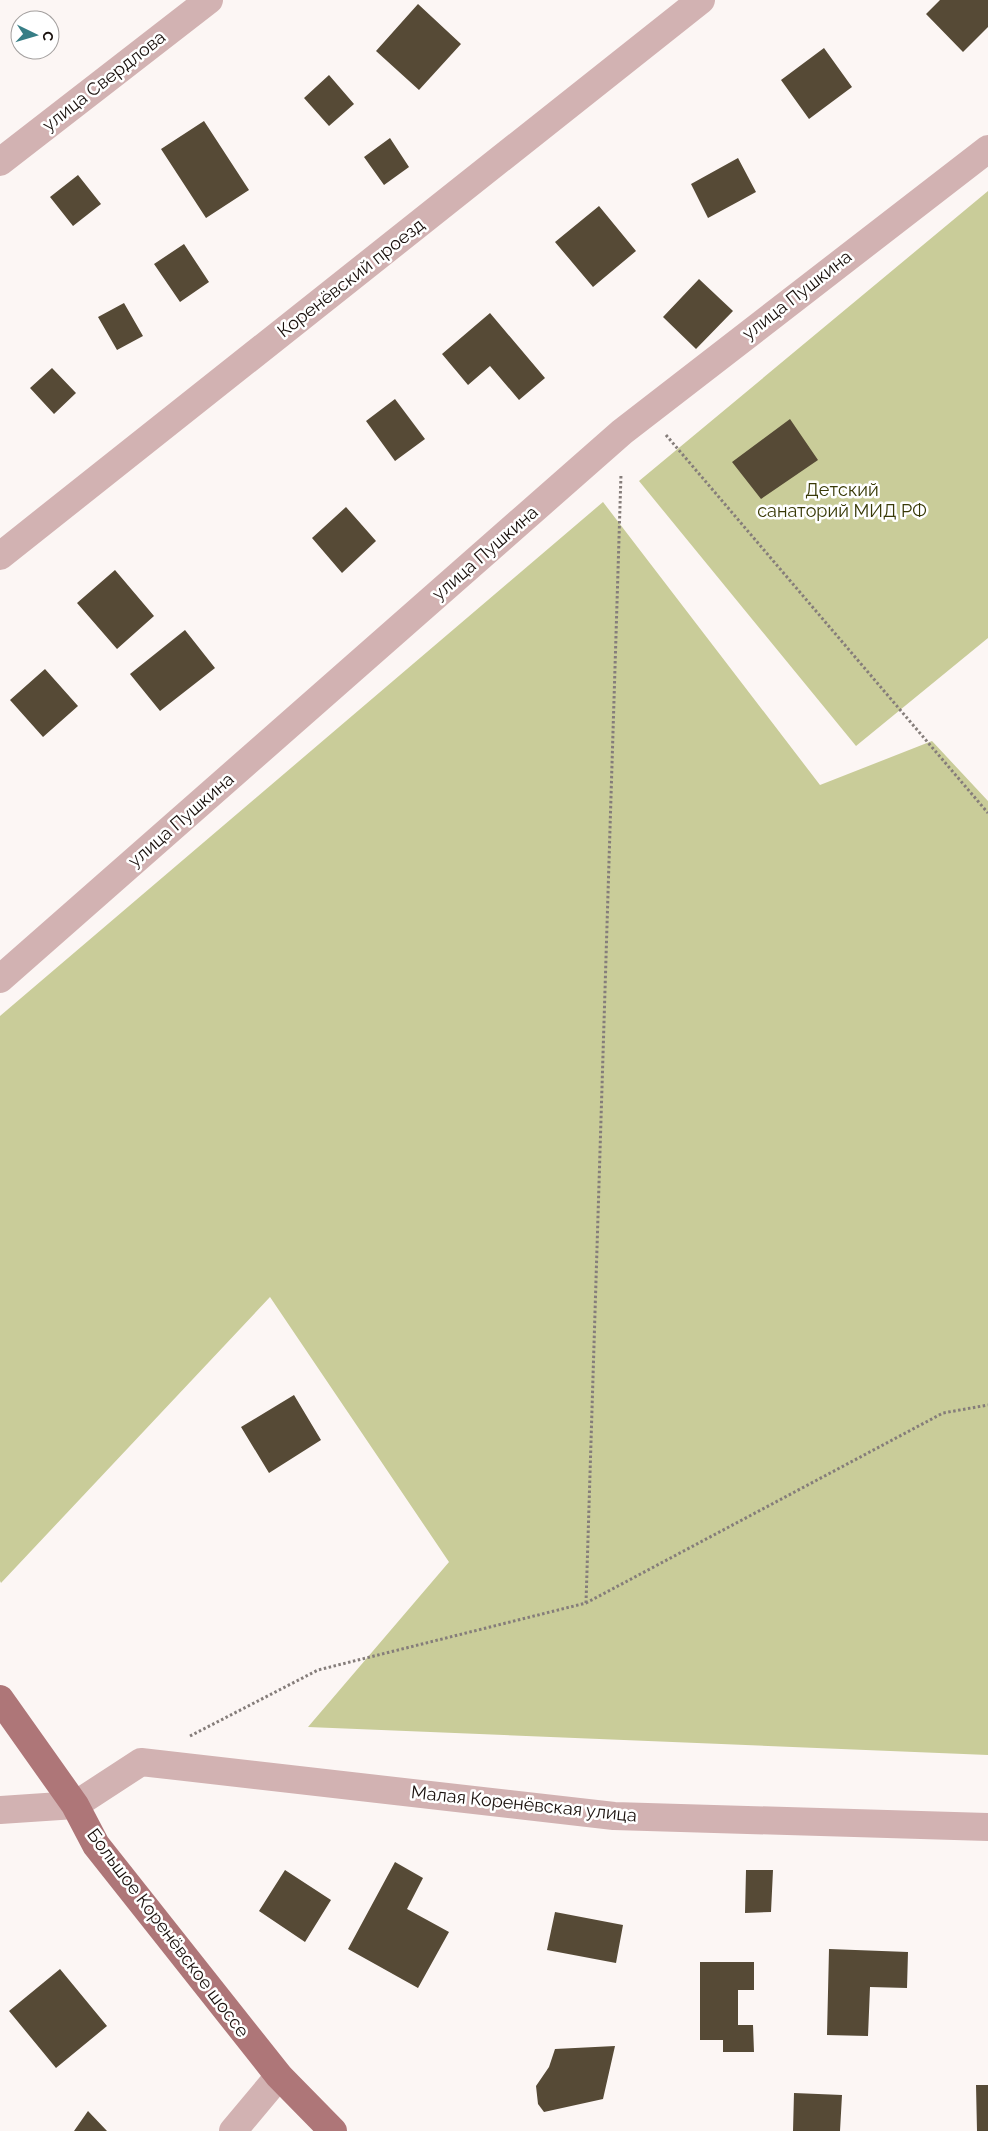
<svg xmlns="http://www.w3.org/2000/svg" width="988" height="2131" font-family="Raleway,sans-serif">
<rect width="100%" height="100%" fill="#fcf6f4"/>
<path fill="#c9cc99" d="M 988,191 L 988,638 L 856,746 L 639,481 Z
M 603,502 L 820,785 L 932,741 L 988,801 L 988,1755 L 308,1727 L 449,1562 L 270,1297 L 1,1583 L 0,1581 L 0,1016 Z"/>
<path fill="#564a36" d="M 940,0 L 988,0 L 988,27 L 963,52 L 926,14 Z
M 418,4 L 461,44 L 419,90 L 376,51 Z
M 824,48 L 852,87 L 809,119 L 781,80 Z
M 329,75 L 354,104 L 329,126 L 304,98 Z
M 204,121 L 249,190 L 206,218 L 161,149 Z
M 390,138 L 409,167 L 384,185 L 364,157 Z
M 738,158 L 756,192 L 708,218 L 691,184 Z
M 78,175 L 101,204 L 73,226 L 50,197 Z
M 599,206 L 636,251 L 593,287 L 555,242 Z
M 184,244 L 209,282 L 180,302 L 154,264 Z
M 699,279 L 733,311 L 696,349 L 663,317 Z
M 124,303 L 143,336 L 117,350 L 98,317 Z
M 490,313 L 545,378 L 519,400 L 490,366 L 468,385 L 442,354 Z
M 52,368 L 76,393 L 54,414 L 30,388 Z
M 395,399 L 425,439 L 395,461 L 366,421 Z
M 790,419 L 818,460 L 761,499 L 732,462 Z
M 346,507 L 376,541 L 342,573 L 312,538 Z
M 115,570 L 154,616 L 117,649 L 77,603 Z
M 185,630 L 215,668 L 160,711 L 130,674 Z
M 45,669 L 78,706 L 43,737 L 10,700 Z
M 294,1395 L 321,1440 L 269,1473 L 241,1427 Z
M 395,1862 L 423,1878 L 407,1909 L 449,1932 L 418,1988 L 348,1949 Z
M 285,1870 L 331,1900 L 305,1942 L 259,1911 Z
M 746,1870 L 773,1870 L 771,1912 L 745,1913 Z
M 555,1912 L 623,1925 L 616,1963 L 547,1950 Z
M 829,1949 L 908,1952 L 907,1988 L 870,1987 L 868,2036 L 827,2035 Z
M 700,1962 L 754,1962 L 754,1990 L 738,1990 L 738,2025 L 753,2025 L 754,2052 L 723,2052 L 723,2040 L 700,2040 Z
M 60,1969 L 107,2026 L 56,2068 L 9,2011 Z
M 615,2046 L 603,2099 L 544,2112 L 538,2104 L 536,2086 L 549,2067 L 555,2049 Z
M 976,2085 L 988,2085 L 988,2131 L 977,2131 Z
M 794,2093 L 842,2095 L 840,2131 L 793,2131 Z
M 88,2111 L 107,2131 L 74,2131 Z"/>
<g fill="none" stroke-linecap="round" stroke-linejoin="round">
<path stroke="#857d7a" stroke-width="3" stroke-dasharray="2.5 2.5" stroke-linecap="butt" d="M 666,435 L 988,813
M 586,1603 L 621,474
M 190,1736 L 318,1670 L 586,1603 L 943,1413 L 988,1405"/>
<path stroke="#d2b2b2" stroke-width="28" d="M 0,162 L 209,0
M 0,556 L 701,0
M 0,979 L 622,432 L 988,149
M 0,1810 L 75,1805 L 141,1762 L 614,1816 L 988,1827
M 233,2131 L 279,2076"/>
<path stroke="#ae7678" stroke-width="28" d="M 0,1699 L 75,1805 L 96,1845 L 279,2076 L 333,2131"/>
</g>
<g text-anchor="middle" stroke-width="5" stroke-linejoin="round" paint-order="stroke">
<g font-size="18" fill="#19100c" stroke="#fff">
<text transform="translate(104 81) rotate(-38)" y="6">улица Свердлова</text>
<text transform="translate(351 278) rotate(-38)" y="6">Коренёвский проезд</text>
<text transform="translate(797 295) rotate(-38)" y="6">улица Пушкина</text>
<text transform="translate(485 553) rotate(-41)" y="6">улица Пушкина</text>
<text transform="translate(181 820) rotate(-41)" y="6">улица Пушкина</text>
<text transform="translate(524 1804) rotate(6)" y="6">Малая Коренёвская улица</text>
<text transform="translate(168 1933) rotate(53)" y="6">Большое Коренёвское шоссе</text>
</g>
<g font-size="18" fill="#383906" stroke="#fff">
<text x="842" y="496">Детский<tspan x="842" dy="21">санаторий МИД РФ</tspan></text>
</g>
</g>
<g transform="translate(35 35) rotate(95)"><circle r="24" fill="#ffffff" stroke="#a39f9e"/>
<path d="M0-4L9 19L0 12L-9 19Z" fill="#377e86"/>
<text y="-8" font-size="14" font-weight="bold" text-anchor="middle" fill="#19100c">С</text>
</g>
</svg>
